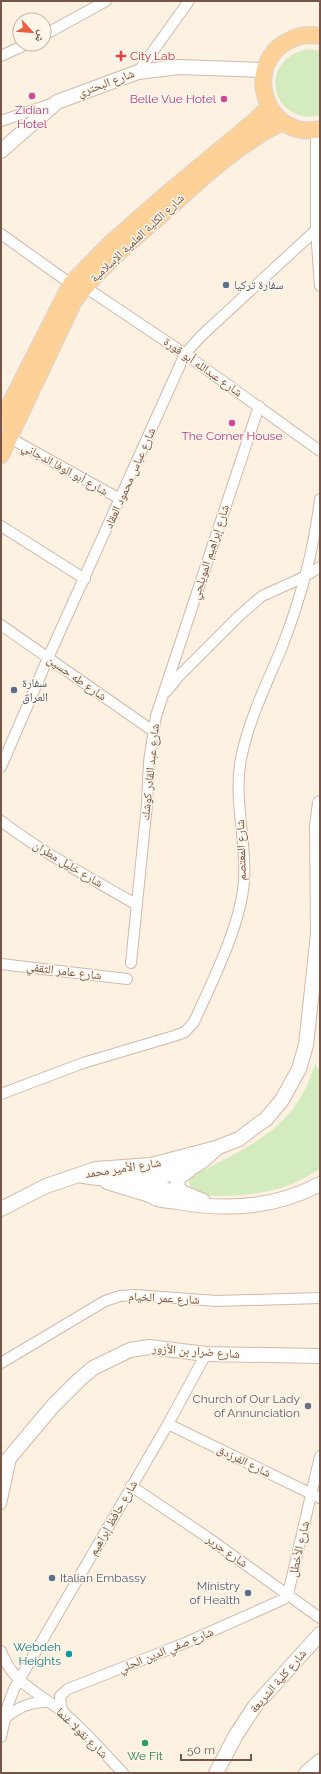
<svg xmlns="http://www.w3.org/2000/svg" width="321" height="1774" font-family="Raleway,'Noto Naskh Arabic',sans-serif">
<rect width="100%" height="100%" fill="#fdf1e2"/>
<path fill="#d4ebc0" d="M 307,49 L 320,51 L 320,115 C 274,127 254,62 307,49 Z
M 315,1064 L 320,1071 L 320,1169 C 309,1175 298,1182 287,1186 C 269,1193 207,1203 192,1189 C 190,1187 189,1184 189,1181 L 190,1177 C 230,1156 279,1137 302,1095 C 308,1086 311,1074 315,1064 Z"/>
<g fill="none" stroke-linecap="round" stroke-linejoin="round">
<g stroke="#d0b9ab" stroke-width="12">
<path id="street" d="M 44,35 L 106,1
M 1,56 L 27,44
M 138,72 L 189,1
M 1,121 L 51,104
M 316,130 L 316,230 L 320,286
M 1,234 L 71,284
M 85,287 L 185,354 L 320,451
M 10,438 L 120,499
M 1,526 L 85,579
M 1,625 L 153,731
M 167,691 L 178,677 L 240,615 L 262,596 L 304,577 L 320,567
M 1,767 L 48,658 L 185,354 L 201,336 L 316,230
M 1,821 C 43,853 91,878 137,905
M 131,963 L 147,804 L 149,762 L 156,716 L 259,406
M 1,964 L 127,979
M 1,1094 L 83,1063 L 174,1036 L 185,1032 L 194,1022 C 212,982 241,925 244,881 C 247,839 232,796 242,754 C 250,717 267,683 282,647 C 300,601 314,549 320,499
M 1,1363 L 105,1301 L 120,1296 L 135,1295 L 217,1301 L 320,1298
M 168,1424 L 320,1498
M 131,1486 L 207,1537 L 320,1618
M 1,1504 L 11,1458
M 1,1651 C 13,1685 41,1693 65,1714 C 86,1732 104,1753 123,1773
M 64,1713 L 61,1706 L 60,1696 L 68,1689 L 185,1643 L 284,1599 L 289,1590 L 320,1456
M 5,1718 C 19,1707 29,1702 47,1702
M 1,1737 L 8,1705 L 14,1689 L 168,1424 L 206,1354"/>
</g>
<g stroke="#d4b9a8" stroke-width="16">
<path id="secondary" d="M 1,151 L 57,102 L 138,72 L 179,67 L 264,70
M 151,1165 L 142,1178 C 143,1183 144,1190 149,1194 C 156,1201 169,1201 178,1202 C 227,1211 275,1208 320,1184
M 189,1170 L 178,1178 L 177,1186 L 181,1192 L 203,1201
M 145,1175 L 182,1201
M 83,1176 C 114,1182 171,1180 198,1164 C 204,1160 210,1154 215,1150
M 107,1182 L 150,1195
M 1,1209 L 46,1186 L 96,1169 L 151,1165 L 216,1148 L 239,1139 L 256,1126 L 266,1119 L 282,1100 L 299,1069 L 306,1045 L 318,934 L 317,826 L 320,803
M 1,1468 L 52,1407 L 79,1380 L 93,1368 L 130,1350 L 149,1347 L 206,1354 L 320,1356
M 216,1773 L 236,1735 L 255,1706 L 320,1634
M 306,1773 L 320,1761"/>
</g>
<g stroke="#dbd3cf" stroke-width="18">
<path id="primary" d="M 320,36 C 310,34 299,35 290,40 C 240,64 266,142 320,129
M 1,422 L 71,284 L 110,244 L 160,200 L 256,120 L 269,107
M 1,455 L 74,301 C 98,269 130,242 160,216 C 198,182 237,144 283,122"/>
</g>
<use href="#street" stroke="#fff" stroke-width="10"/>
<use href="#secondary" stroke="#fff" stroke-width="14"/>
<use href="#primary" stroke="#fed198" stroke-width="16"/>
</g>
<path fill="#e0444e" stroke="#fff5e9" stroke-width="1.5" d="M119 50h4v4h4v4h-4v4h-4v-4h-4v-4h4z"/>
<g fill="#d1479c" stroke="#fff5e9" stroke-width="1.5">
<circle cx="32" cy="96" r="4"/>
<circle cx="224" cy="99" r="4"/>
<circle cx="232" cy="423" r="4"/>
</g>
<g fill="#5c6f8a" stroke="#fff5e9" stroke-width="1.5">
<circle cx="226" cy="285" r="4"/>
<circle cx="14" cy="690" r="4"/>
<circle cx="52" cy="1578" r="4"/>
<circle cx="248" cy="1593" r="4"/>
</g>
<circle fill="#6b7280" stroke="#fff5e9" stroke-width="1.5" cx="308" cy="1406" r="4"/>
<circle fill="#0f9aa8" stroke="#fff5e9" stroke-width="1.5" cx="69" cy="1654" r="4"/>
<circle fill="#2e9e5b" stroke="#fff5e9" stroke-width="1.5" cx="145" cy="1743" r="4"/>
<g text-anchor="middle" stroke-width="3" stroke-linejoin="round" paint-order="stroke">
<g font-size="12" fill="#be3a42" stroke="#fff5e9" text-anchor="start">
<text x="130" y="60">City Lab</text>
</g>
<g font-size="12" fill="#755547" stroke="#fff5e9">
<text transform="translate(106 83) rotate(-20)" y="4">شارع البحتري</text>
<text transform="translate(137 238) rotate(-43)" y="4">شارع الكلية العلمية الإسلامية</text>
<text transform="translate(203 367) rotate(35)" y="4">شارع عبدالله أبو قورة</text>
<text transform="translate(65 469) rotate(29)" y="4">شارع أبو الوفا الدجاني</text>
<text transform="translate(130 478) rotate(-66)" y="4">شارع عباس محمود العقاد</text>
<text transform="translate(210 552) rotate(-72)" y="4">شارع إبراهيم المويلحي</text>
<text transform="translate(77 678) rotate(35)" y="4">شارع طه حسين</text>
<text transform="translate(150 772) rotate(-84)" y="4">شارع عبد القادر كوشك</text>
<text transform="translate(241 850) rotate(-92)" y="4">شارع المعتصم</text>
<text transform="translate(68 864) rotate(31)" y="4">شارع خليل مطران</text>
<text transform="translate(64 971) rotate(7)" y="4">شارع عامر الثقفي</text>
<text transform="translate(123 1168) rotate(-9)" y="4">شارع الأمير محمد</text>
<text transform="translate(164 1298) rotate(3)" y="4">شارع عمر الخيام</text>
<text transform="translate(196 1351) rotate(4)" y="4">شارع ضرار بن الأزور</text>
<text transform="translate(244 1461) rotate(26)" y="4">شارع الفرزدق</text>
<text transform="translate(113 1518) rotate(-60)" y="4">شارع حافظ إبراهيم</text>
<text transform="translate(299 1549) rotate(-77)" y="4">شارع الأخطل</text>
<text transform="translate(227 1551) rotate(35)" y="4">شارع جرير</text>
<text transform="translate(166 1650) rotate(-22)" y="4">شارع صفي الدين الحلي</text>
<text transform="translate(278 1681) rotate(-49)" y="4">شارع كلية الشريعة</text>
<text transform="translate(82 1733) rotate(44)" y="4">شارع نقولا غنما</text>
</g>
<g font-size="12" fill="#b23c85" stroke="#fff5e9">
<text x="216" y="103" text-anchor="end">Belle Vue Hotel</text>
<text x="32" y="114">Zidian<tspan x="32" dy="14">Hotel</tspan></text>
<text x="232" y="440">The Corner House</text>
</g>
<g font-size="12" fill="#4e5e75" stroke="#fff5e9" text-anchor="start">
<text x="234" y="289">سفارة تركيا</text>
<text x="22" y="687">سفارة<tspan x="22" dy="14">العراق</tspan></text>
<text x="60" y="1582">Italian Embassy</text>
<text x="240" y="1590" text-anchor="end">Ministry<tspan x="240" dy="14">of Health</tspan></text>
</g>
<g font-size="12" fill="#5b616d" stroke="#fff5e9" text-anchor="end">
<text x="300" y="1403">Church of Our Lady<tspan x="300" dy="14">of Annunciation</tspan></text>
</g>
<g font-size="12" fill="#0d838f" stroke="#fff5e9" text-anchor="end">
<text x="61" y="1651">Webdeh<tspan x="61" dy="14">Heights</tspan></text>
</g>
<g font-size="12" fill="#27864d" stroke="#fff5e9">
<text x="145" y="1760">We Fit</text>
</g>
</g>
<rect width="321" height="1774" fill="none" stroke="#755547" stroke-width="4"/>
<g transform="translate(32 32) rotate(116)"><circle r="19" fill="#fff5e9" stroke="#c8b5a8"/>
<path d="M0-3L7 15L0 10L-7 15Z" fill="#ec5d42"/>
<text y="-6" font-size="11" font-weight="bold" text-anchor="middle" fill="#755547">ش</text>
</g>
<path d="M181 1754v6h70v-6" fill="none" stroke="#755547" stroke-width="2"/>
<text x="187" y="1754" font-size="12" fill="#755547" stroke="#fff5e9" stroke-width="3" paint-order="stroke">50 m</text>
</svg>
